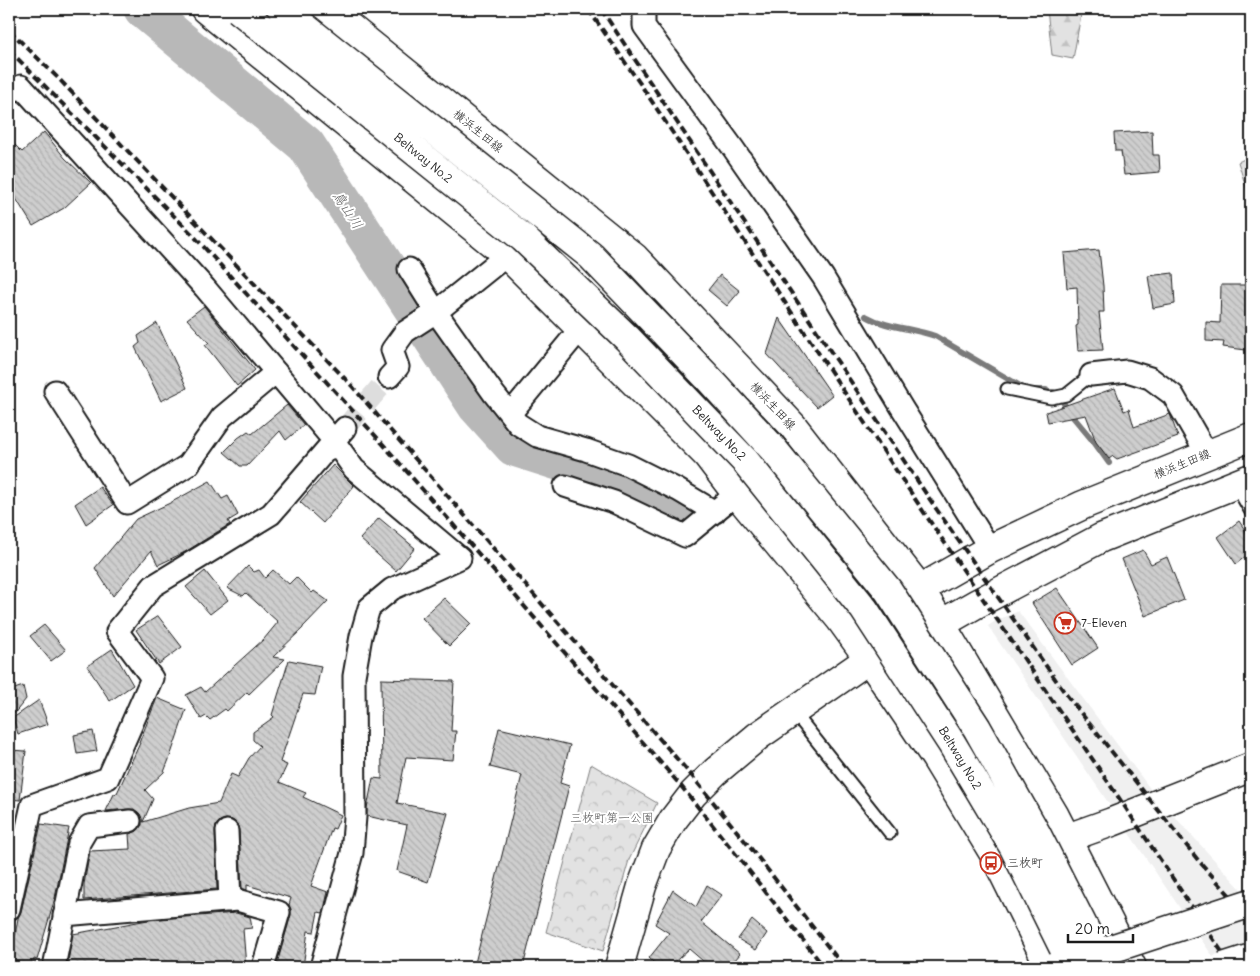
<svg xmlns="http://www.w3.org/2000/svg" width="1260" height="976" font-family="Delius,'Klee One',sans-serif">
<defs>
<pattern id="forest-firs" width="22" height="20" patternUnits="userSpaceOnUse" patternTransform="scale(1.25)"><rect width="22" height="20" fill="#e2e2e2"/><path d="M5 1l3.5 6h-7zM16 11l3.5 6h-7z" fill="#c1c1c1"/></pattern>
<pattern id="park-crowns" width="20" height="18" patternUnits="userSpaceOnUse" patternTransform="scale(1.25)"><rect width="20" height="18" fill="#e2e2e2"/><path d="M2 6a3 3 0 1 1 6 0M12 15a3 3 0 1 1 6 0" fill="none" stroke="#c1c1c1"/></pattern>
<pattern id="building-back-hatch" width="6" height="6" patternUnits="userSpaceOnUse" patternTransform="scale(1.25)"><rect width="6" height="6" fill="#cecece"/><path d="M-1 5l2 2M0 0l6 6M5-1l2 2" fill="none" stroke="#b0b0b0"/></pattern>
</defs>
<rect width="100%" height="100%" fill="#fff"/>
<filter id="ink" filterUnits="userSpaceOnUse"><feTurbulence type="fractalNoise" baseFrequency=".02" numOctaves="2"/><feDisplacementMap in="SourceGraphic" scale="10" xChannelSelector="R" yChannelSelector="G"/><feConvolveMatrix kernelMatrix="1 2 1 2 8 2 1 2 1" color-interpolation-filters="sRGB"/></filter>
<g filter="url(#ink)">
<path fill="#f0f0f0" d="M 1018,611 L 1154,794 L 1251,900 L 1251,967 L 1220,967 L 988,626 L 997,620 L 1010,615 Z"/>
<path fill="url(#forest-firs)" stroke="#7f7f7f" d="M 1047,9 L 1082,9 L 1073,59 L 1052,55 Z
M 1251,156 L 1251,203 L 1238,162 Z"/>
<path fill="url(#park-crowns)" stroke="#7f7f7f" d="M 591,764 L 657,803 L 629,860 L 603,951 L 546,932 Z"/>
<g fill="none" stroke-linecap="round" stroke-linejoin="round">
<path stroke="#7a7a7a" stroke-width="6" d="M 866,316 C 887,328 912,328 935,336 L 1027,390 L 1046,390 L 1046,392 L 1053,392
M 1060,394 L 1068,413 L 1074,418 L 1094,442 L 1109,463"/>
<path stroke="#b8b8b8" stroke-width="39" d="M 143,9 L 306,145 L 477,406 L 514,447 L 611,478 L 687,517"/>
</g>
<path fill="url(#building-back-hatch)" stroke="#1c1c1c" d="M 1152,131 L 1153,155 L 1159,155 L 1160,172 L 1124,175 L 1121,151 L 1115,151 L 1114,133 Z
M 44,132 L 65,158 L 91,183 L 64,208 L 33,226 L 23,210 L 9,187 L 9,139 L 22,152 Z
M 1099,250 L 1103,286 L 1104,312 L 1099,312 L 1103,350 L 1078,351 L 1076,326 L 1078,325 L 1077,287 L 1067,288 L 1064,253 Z
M 1173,273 L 1175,304 L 1153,308 L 1148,276 Z
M 720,275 L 740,291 L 727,306 L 708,290 Z
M 1221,285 L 1251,285 L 1251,342 L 1247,342 L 1246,350 L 1223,347 L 1224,342 L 1206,341 L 1206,322 L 1220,323 Z
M 204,306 L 255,370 L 237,386 L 205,345 L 209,343 L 187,319 Z
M 779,318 L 832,395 L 817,407 L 800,389 L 800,390 L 767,354 Z
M 157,323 L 187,388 L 161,401 L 135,347 L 140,343 L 138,336 Z
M 1115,388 L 1124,411 L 1129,409 L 1134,427 L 1170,414 L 1178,437 L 1117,459 L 1113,456 L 1109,459 L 1096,442 L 1086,415 L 1048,422 L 1046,412 Z
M 287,405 L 304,425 L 286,440 L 280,431 L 247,466 L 240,466 L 224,452 L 238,438 L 248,431 L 252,434 Z
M 333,465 L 354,486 L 323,523 L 300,502 Z
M 210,481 L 222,499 L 228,496 L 238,515 L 228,521 L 230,524 L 185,552 L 158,565 L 151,551 L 113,596 L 95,568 L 136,519 L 170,503 Z
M 100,487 L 113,505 L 86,524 L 75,504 Z
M 379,518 L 415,548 L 396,571 L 360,539 Z
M 1239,521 L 1251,539 L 1251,552 L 1236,564 L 1218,537 Z
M 1143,550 L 1151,564 L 1167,557 L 1184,600 L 1145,616 L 1122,559 Z
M 248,566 L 254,572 L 259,570 L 265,578 L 273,570 L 289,584 L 296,577 L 312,593 L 314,591 L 328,601 L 303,627 L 303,628 L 273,657 L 285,659 L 249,694 L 247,692 L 227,711 L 225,709 L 210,720 L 206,716 L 201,719 L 186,695 L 201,687 L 205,692 L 264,639 L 278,622 L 246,593 L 243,596 L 227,588 Z
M 205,571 L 228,600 L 210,614 L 186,587 Z
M 1057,588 L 1098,648 L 1072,665 L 1032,603 Z
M 444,598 L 471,624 L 449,646 L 422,618 Z
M 158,616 L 182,647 L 159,664 L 136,630 Z
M 44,625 L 66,650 L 51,661 L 30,636 Z
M 112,649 L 133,685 L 110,701 L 87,666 Z
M 289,660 L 321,666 L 315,695 L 303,694 L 280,762 L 287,765 L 279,782 L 306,793 L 303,797 L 341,815 L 335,829 L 332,828 L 311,886 L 328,892 L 323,913 L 318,912 L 314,932 L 308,931 L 303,967 L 276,967 L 291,915 L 291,909 L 289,905 L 291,898 L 247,885 L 247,890 L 242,888 L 239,830 L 237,824 L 232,820 L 226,819 L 220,821 L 216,826 L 215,831 L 217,889 L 84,900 L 84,884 L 90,851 L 130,849 L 129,834 L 137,831 L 142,825 L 142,819 L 140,814 L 134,809 L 128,809 L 106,811 L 114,794 L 117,793 L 140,743 L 139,743 L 157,698 L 186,710 L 170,757 L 164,772 L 145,790 L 153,799 L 143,822 L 189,808 L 219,803 L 231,774 L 238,777 L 249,758 L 260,746 L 253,740 L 253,732 L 274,717 L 272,715 Z
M 381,679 L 454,681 L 451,731 L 456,731 L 453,760 L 406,757 L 397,803 L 448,813 L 428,882 L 397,871 L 407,825 L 367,816 L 367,808 L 373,778 L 382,779 Z
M 23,686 L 26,699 L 9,720 L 9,691 Z
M 39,700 L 48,724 L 18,734 L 13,718 Z
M 499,728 L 570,745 L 560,783 L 569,786 L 523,967 L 474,967 L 522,775 L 490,767 Z
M 93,731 L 97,751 L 77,754 L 74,735 Z
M 9,750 L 26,751 L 20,800 L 9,799 Z
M 41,824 L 69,828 L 55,898 L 37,960 L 34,959 L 33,967 L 11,967 L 14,954 L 9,953 L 11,935 L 15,936 L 18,918 L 21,912 Z
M 707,885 L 722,895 L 701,922 L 740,954 L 729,967 L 710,967 L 689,949 L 669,967 L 658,967 L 649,958 L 669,933 L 655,924 L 673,890 L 696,907 Z
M 236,913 L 250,917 L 252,928 L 243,929 L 246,967 L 67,967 L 73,934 L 148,920 Z
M 752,920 L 767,933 L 756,950 L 738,939 Z"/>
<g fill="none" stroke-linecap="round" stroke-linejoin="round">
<path stroke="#ddd" stroke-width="21" stroke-dasharray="21 11" stroke-linecap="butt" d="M 345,428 L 389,377"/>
<g stroke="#1c1c1c" stroke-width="15">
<path id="lane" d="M 1007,389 L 1051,398 L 1066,395 L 1091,375
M 1251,495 L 1243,498 L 1251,512
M 793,711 L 890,833"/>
</g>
<g stroke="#1c1c1c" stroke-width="25">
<path id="street" d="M 643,9 L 644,10 L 644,26 L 733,148 L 823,277 L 902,408 L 990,549
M 9,93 L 21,86 L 205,288 L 334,441 L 354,469 L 460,558 L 392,589 L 369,608 L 361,636 L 354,676 L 355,817 L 352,853 L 321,967
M 409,269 L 436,312 L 494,394 L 518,424 L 537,436 L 586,450 L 628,465 L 678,490 L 715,512
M 1091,375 L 1127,371 L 1150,378 L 1173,395 L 1207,454
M 389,377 L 398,367 L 392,350 L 405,332 L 436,312 L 507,255
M 55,391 L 127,503 L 188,465 L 222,417 L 276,372
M 510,414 L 581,328
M 565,486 L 614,502 L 685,536 L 725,503
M 227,831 L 230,901
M 9,909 L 32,805 L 108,778 L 152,678 L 117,631 L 153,586 L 271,514 L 345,428
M 64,915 L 237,900 L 279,912 L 263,967
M 54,967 L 79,843 L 89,826 L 130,821"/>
</g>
<g stroke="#1c1c1c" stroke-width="31">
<path id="secondary" d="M 1067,838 L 1112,822 L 1251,767
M 619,967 L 642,886 L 656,849 L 673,820 L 693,794 L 715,772 L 758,736 L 869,659 L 917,594"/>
</g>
<g stroke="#1c1c1c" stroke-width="31">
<path id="primary" d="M 205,9 L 507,255 L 707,455 L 736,493 L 840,619 L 869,659 L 935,757 L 994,854 L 1050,967
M 327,9 L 635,258 L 793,426 L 920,589 L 1055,816 L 1132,967
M 920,589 L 990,549 L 1083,505 L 1251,437
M 869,659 L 941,624 L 976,604 L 1101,538 L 1251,478"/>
</g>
<use href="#lane" stroke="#fff" stroke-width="11"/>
<use href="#street" stroke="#fff" stroke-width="21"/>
<use href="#secondary" stroke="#fff" stroke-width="28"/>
<use href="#primary" stroke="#fff" stroke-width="28"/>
<path stroke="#1c1c1c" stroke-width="4" stroke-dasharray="8 4" stroke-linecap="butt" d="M 588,9 L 641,85 L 925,514 L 1119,798 L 1232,967
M 601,9 L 937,510 L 1065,693 L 1198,860 L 1251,919
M 9,30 L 58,78 L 351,385 L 391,431 L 692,776 L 753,851 L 844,967
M 9,50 L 192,234 L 382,443 L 681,786 L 743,863 L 824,967"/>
<g stroke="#1c1c1c" stroke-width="31" stroke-linecap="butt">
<path id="primary-bridge" d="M 238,9 L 523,238 L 627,338 L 746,462 L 864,609 L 952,744 L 1013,846 L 1073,967
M 282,9 L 591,256 L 710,380 L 774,450 L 888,590 L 977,728 L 1036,833 L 1104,967"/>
</g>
<g stroke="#1c1c1c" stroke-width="31" stroke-linecap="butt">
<path id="highway-bridge" d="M 1056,967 L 1251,903
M 1223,967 L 1251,958"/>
</g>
<use href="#primary-bridge" stroke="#fff" stroke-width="28"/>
<use href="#highway-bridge" stroke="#fff" stroke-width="28"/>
</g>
</g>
<defs>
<g id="supermarket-ring" transform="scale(1.125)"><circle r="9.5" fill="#fff" stroke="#c8321e" stroke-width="1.5"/><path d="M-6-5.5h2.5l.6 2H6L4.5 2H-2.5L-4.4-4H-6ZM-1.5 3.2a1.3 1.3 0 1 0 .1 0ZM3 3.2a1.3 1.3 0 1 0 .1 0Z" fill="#c8321e"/></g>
<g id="bus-ring" transform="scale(1.125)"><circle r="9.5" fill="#fff" stroke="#c8321e" stroke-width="1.5"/><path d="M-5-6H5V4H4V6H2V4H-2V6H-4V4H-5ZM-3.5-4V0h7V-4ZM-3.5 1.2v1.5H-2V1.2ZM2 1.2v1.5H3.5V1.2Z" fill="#c8321e"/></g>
</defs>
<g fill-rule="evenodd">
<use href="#supermarket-ring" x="1065" y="623"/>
<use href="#bus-ring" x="991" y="863"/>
</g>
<g text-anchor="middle" stroke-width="4" stroke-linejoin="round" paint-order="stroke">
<g font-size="12" fill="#1c1c1c" stroke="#fff">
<text transform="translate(478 131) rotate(39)" y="4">横浜生田線</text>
<text transform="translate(423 158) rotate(39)" y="4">Beltway No.2</text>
<text transform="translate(773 406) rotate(47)" y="4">横浜生田線</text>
<text transform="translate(719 433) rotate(46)" y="4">Beltway No.2</text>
<text transform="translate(1182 464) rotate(-22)" y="4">横浜生田線</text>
<text transform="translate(960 758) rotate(59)" y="4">Beltway No.2</text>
</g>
<g font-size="12" fill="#1c1c1c" stroke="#fff" text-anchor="start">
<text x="1081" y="627">7-Eleven</text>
<text x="1007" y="867">三枚町</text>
</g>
<g font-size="12" fill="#575757" stroke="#fff">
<text x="612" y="822">三枚町第一公園</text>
</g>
<g font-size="14" font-style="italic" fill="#5a5a5a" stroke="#fff">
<text transform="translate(348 210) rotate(57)" y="5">鳥山川</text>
</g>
</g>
<rect width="1260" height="976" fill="none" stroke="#fff" stroke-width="30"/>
<rect x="15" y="15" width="1230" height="946" fill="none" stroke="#1c1c1c" stroke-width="2" filter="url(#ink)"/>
<path d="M1068 934v8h65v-8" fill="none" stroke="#1c1c1c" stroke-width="2.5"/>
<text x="1075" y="934" font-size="15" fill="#1c1c1c" stroke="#ffffff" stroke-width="4" paint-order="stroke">20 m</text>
</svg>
